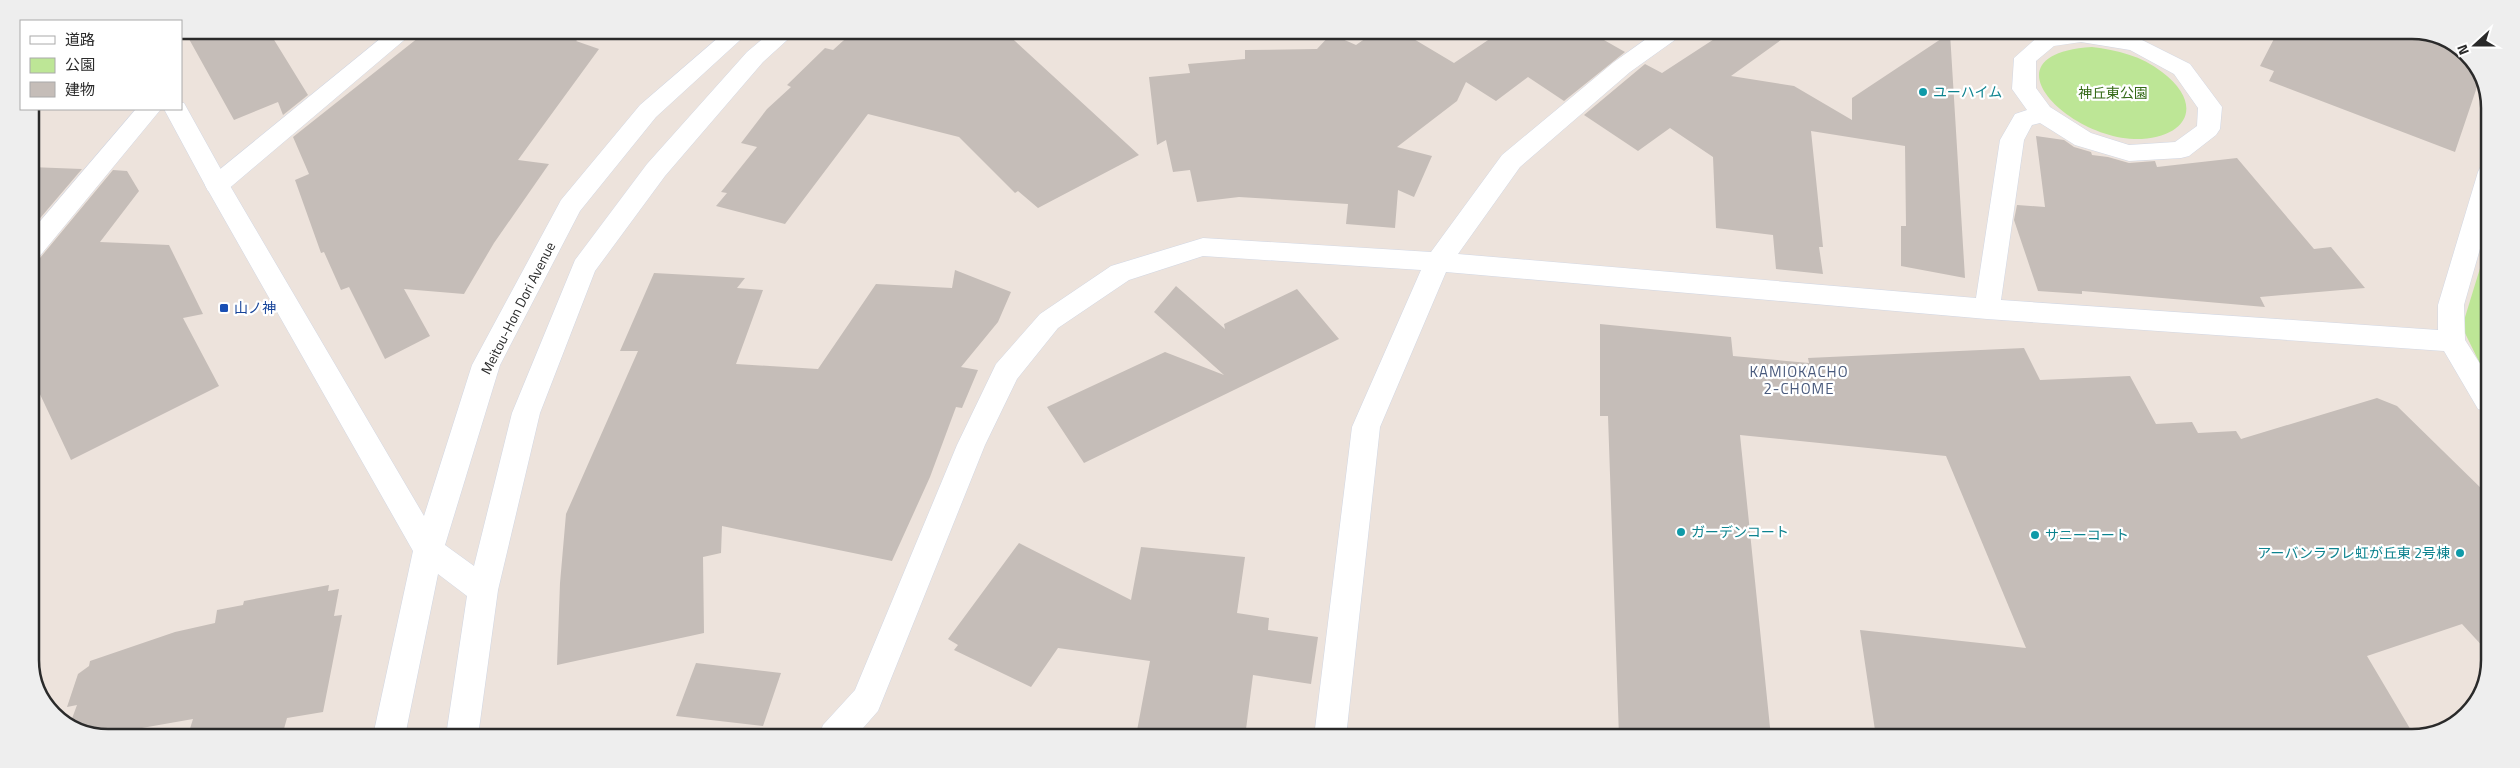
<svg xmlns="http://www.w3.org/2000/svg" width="2520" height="768" font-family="'Titillium Web','Noto Sans JP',sans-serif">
<rect width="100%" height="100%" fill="#ede3dc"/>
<path fill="#bde696" d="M 2092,47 C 2117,50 2142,56 2162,72 C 2207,106 2185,140 2134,139 C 2067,137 1982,54 2092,47 Z
M 2489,239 L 2489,382 L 2462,327 Z"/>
<path fill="#c5bdb8" d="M 184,30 L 268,30 L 308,95 L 283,115 L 278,102 L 234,120 Z
M 428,30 L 588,31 L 576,41 L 599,49 L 518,160 L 549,164 L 494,243 L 464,294 L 404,289 L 430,336 L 385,359 L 349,287 L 341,290 L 324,252 L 321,253 L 295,180 L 309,174 L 293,137 Z
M 854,31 L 1004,31 L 1139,155 L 1038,208 L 1018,191 L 1015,193 L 959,137 L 868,114 L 785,224 L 716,206 L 727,193 L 721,192 L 757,147 L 741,143 L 767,109 L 791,87 L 787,85 L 825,48 L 833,50 Z
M 1376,31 L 1402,32 L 1454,63 L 1500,32 L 1590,32 L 1625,52 L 1564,101 L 1528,77 L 1496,101 L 1466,82 L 1457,101 L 1397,147 L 1432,156 L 1414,197 L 1398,190 L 1395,228 L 1346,224 L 1348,204 L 1239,197 L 1197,202 L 1190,170 L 1173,172 L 1166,140 L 1157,145 L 1149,77 L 1190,73 L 1188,64 L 1245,59 L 1245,50 L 1317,49 L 1331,34 L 1356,45 Z
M 1725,32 L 1792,32 L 1731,76 L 1794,86 L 1852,120 L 1852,98 L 1950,33 L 1965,278 L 1901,266 L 1901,226 L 1906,226 L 1905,146 L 1811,131 L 1823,247 L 1819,247 L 1823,274 L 1776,269 L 1773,235 L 1716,228 L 1713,157 L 1670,128 L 1638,151 L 1584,115 L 1645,64 L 1662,73 Z
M 2277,33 L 2433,33 L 2474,60 L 2480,78 L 2455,152 L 2269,81 L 2274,71 L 2260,66 Z
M 2036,136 L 2064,140 L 2074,147 L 2091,152 L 2092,155 L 2108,157 L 2129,163 L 2155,161 L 2157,167 L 2237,158 L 2314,249 L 2331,247 L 2365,288 L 2260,297 L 2265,307 L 2082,291 L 2082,294 L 2038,291 L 2014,220 L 2017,205 L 2045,207 Z
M 30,167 L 82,169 L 30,230 Z
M 113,170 L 127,171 L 139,191 L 100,242 L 169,245 L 203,314 L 183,318 L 219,386 L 71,460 L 30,373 L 30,261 L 40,258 Z
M 955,270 L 1011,292 L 998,322 L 961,367 L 978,370 L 962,408 L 956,407 L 930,477 L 892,561 L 722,526 L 721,553 L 703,557 L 704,633 L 557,665 L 560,583 L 566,514 L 638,351 L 620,351 L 654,273 L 745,278 L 737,288 L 763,290 L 736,364 L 818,369 L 876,284 L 952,288 Z
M 1176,286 L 1225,329 L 1224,324 L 1297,289 L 1339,339 L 1084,463 L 1047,407 L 1165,352 L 1224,375 L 1154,312 Z
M 1600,324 L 1731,337 L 1733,356 L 1809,363 L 1808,358 L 2024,348 L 2040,380 L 2130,376 L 2156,424 L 2192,422 L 2198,433 L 2236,431 L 2241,439 L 2377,398 L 2397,406 L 2488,495 L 2487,651 L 2462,624 L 2367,656 L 2415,737 L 2412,738 L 1876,737 L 1860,630 L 2026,648 L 1946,456 L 1740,435 L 1771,737 L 1619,737 L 1608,416 L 1600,416 Z
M 1019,543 L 1131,600 L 1141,547 L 1245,557 L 1237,613 L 1269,618 L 1268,630 L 1318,637 L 1311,684 L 1253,675 L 1245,737 L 1136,736 L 1150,661 L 1058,648 L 1031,687 L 954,650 L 958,645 L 948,639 Z
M 329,585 L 328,591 L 339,589 L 334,616 L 342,615 L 323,712 L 287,718 L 282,736 L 188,735 L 193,719 L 102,735 L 87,735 L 70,724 L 77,705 L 67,707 L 78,674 L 89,666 L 90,661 L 175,632 L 215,623 L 217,610 L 243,605 L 244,601 Z
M 696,663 L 781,673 L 763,726 L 676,716 Z"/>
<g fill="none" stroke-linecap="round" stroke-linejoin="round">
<g stroke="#d1d7e4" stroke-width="1">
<path id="street" d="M 391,30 L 416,30 L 226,191 L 217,194 L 208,191 L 205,185 L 208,179 Z
M 1656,32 L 1682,32 L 1679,37 L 1630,72 L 1520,167 L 1458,254 L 1976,298 L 2000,140 L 2015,114 L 2027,110 L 2012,89 L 2014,58 L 2040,35 L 2048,33 L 2109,32 L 2136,37 L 2190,64 L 2222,107 L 2220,129 L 2216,135 L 2189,156 L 2181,158 L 2129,161 L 2075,145 L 2040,123 L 2032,125 L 2024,140 L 2001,300 L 2438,330 L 2438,305 L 2478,172 L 2481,166 L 2490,164 L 2489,217 L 2464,305 L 2465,340 L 2489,378 L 2488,412 L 2478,409 L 2444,351 L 1987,319 L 1446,272 L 1380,427 L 1346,737 L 1314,737 L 1352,427 L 1421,270 L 1203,256 L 1129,280 L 1058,328 L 1017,379 L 985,445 L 878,711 L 856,736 L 819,736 L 823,725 L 855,690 L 957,445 L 996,364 L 1040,314 L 1111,266 L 1203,238 L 1431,252 L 1502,155 L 1614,62 ZM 2081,42 L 2130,50 L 2174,74 L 2198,108 L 2197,126 L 2175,142 L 2129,145 L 2091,133 L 2050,107 L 2036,88 L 2036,61 L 2054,46 Z
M 136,109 L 161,109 L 39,257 L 30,259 L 30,233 Z"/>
</g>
<g stroke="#d1d7e4" stroke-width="1">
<path id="secondary" d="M 726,31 L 750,31 L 656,117 L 580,211 L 500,365 L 445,545 L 474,566 L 512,413 L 575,260 L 647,164 L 747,52 L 772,31 L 797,31 L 763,62 L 665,176 L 595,271 L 540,413 L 498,590 L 478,736 L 446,736 L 467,596 L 438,574 L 405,736 L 373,736 L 413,551 L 205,185 L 164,109 L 181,109 L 181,103 L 184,103 L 229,184 L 424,516 L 472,365 L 561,200 L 640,105 Z"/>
</g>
<use href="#street" fill="#fff" fill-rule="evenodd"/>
<use href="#secondary" fill="#fff" fill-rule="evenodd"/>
</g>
<g fill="#0f9aa8" stroke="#fff" stroke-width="2">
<circle cx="1923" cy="92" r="5"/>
<circle cx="1681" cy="532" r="5"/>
<circle cx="2035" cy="535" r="5"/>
<circle cx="2460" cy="553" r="5"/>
</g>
<rect fill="#1a4fb4" stroke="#fff" stroke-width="2" x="219" y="303" width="10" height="10" rx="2.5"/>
<g text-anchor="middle" stroke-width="4.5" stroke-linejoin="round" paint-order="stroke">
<g font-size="14" fill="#0d838f" stroke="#fff" text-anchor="start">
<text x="1933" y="97">ユーハイム</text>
<text x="1691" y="537">ガーデンコート</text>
<text x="2045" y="540">サニーコート</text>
<text x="2450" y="558" text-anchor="end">アーバンラフレ虹が丘東 2号棟</text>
</g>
<g font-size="14" fill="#356a17" stroke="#fff">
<text x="2113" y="98">神丘東公園</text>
</g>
<g font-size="14" fill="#164399" stroke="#fff" text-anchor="start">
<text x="234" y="313">山ノ神</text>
</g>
<g font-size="14" fill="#2a2a2a" stroke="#fff">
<text transform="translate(518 308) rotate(-63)" y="5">Meitou-Hon Dori Avenue</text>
</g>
<g font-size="15" letter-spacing="1" fill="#495a7d" stroke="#fff">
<text x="1799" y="377">KAMIOKACHO<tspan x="1799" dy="17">2-CHOME</tspan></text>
</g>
</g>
<path d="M0 0H2520V768H0ZM108 39H2412A69 69 0 0 1 2481 108V660A69 69 0 0 1 2412 729H108A69 69 0 0 1 39 660V108A69 69 0 0 1 108 39Z" fill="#eee" fill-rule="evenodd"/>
<path fill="none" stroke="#2a2a2a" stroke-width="2.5" d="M108 39H2412A69 69 0 0 1 2481 108V660A69 69 0 0 1 2412 729H108A69 69 0 0 1 39 660V108A69 69 0 0 1 108 39Z"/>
<rect x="20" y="20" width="162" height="90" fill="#ffffff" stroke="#aaaaaa"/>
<rect x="30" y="36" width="25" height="8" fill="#ffffff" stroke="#aaaaaa"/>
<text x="65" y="45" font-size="15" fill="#2a2a2a">道路</text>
<rect x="30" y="58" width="25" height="15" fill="#bde696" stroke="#aaaaaa"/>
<text x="65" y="70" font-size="15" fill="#2a2a2a">公園</text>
<rect x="30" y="82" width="25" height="15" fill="#c5bdb8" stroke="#aaaaaa"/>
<text x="65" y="95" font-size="15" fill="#2a2a2a">建物</text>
<g transform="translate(2475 45) rotate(249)" stroke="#ffffff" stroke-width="4" paint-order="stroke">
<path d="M0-4L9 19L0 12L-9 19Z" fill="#2a2a2a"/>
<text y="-8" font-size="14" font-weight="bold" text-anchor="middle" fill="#2a2a2a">N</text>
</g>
</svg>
